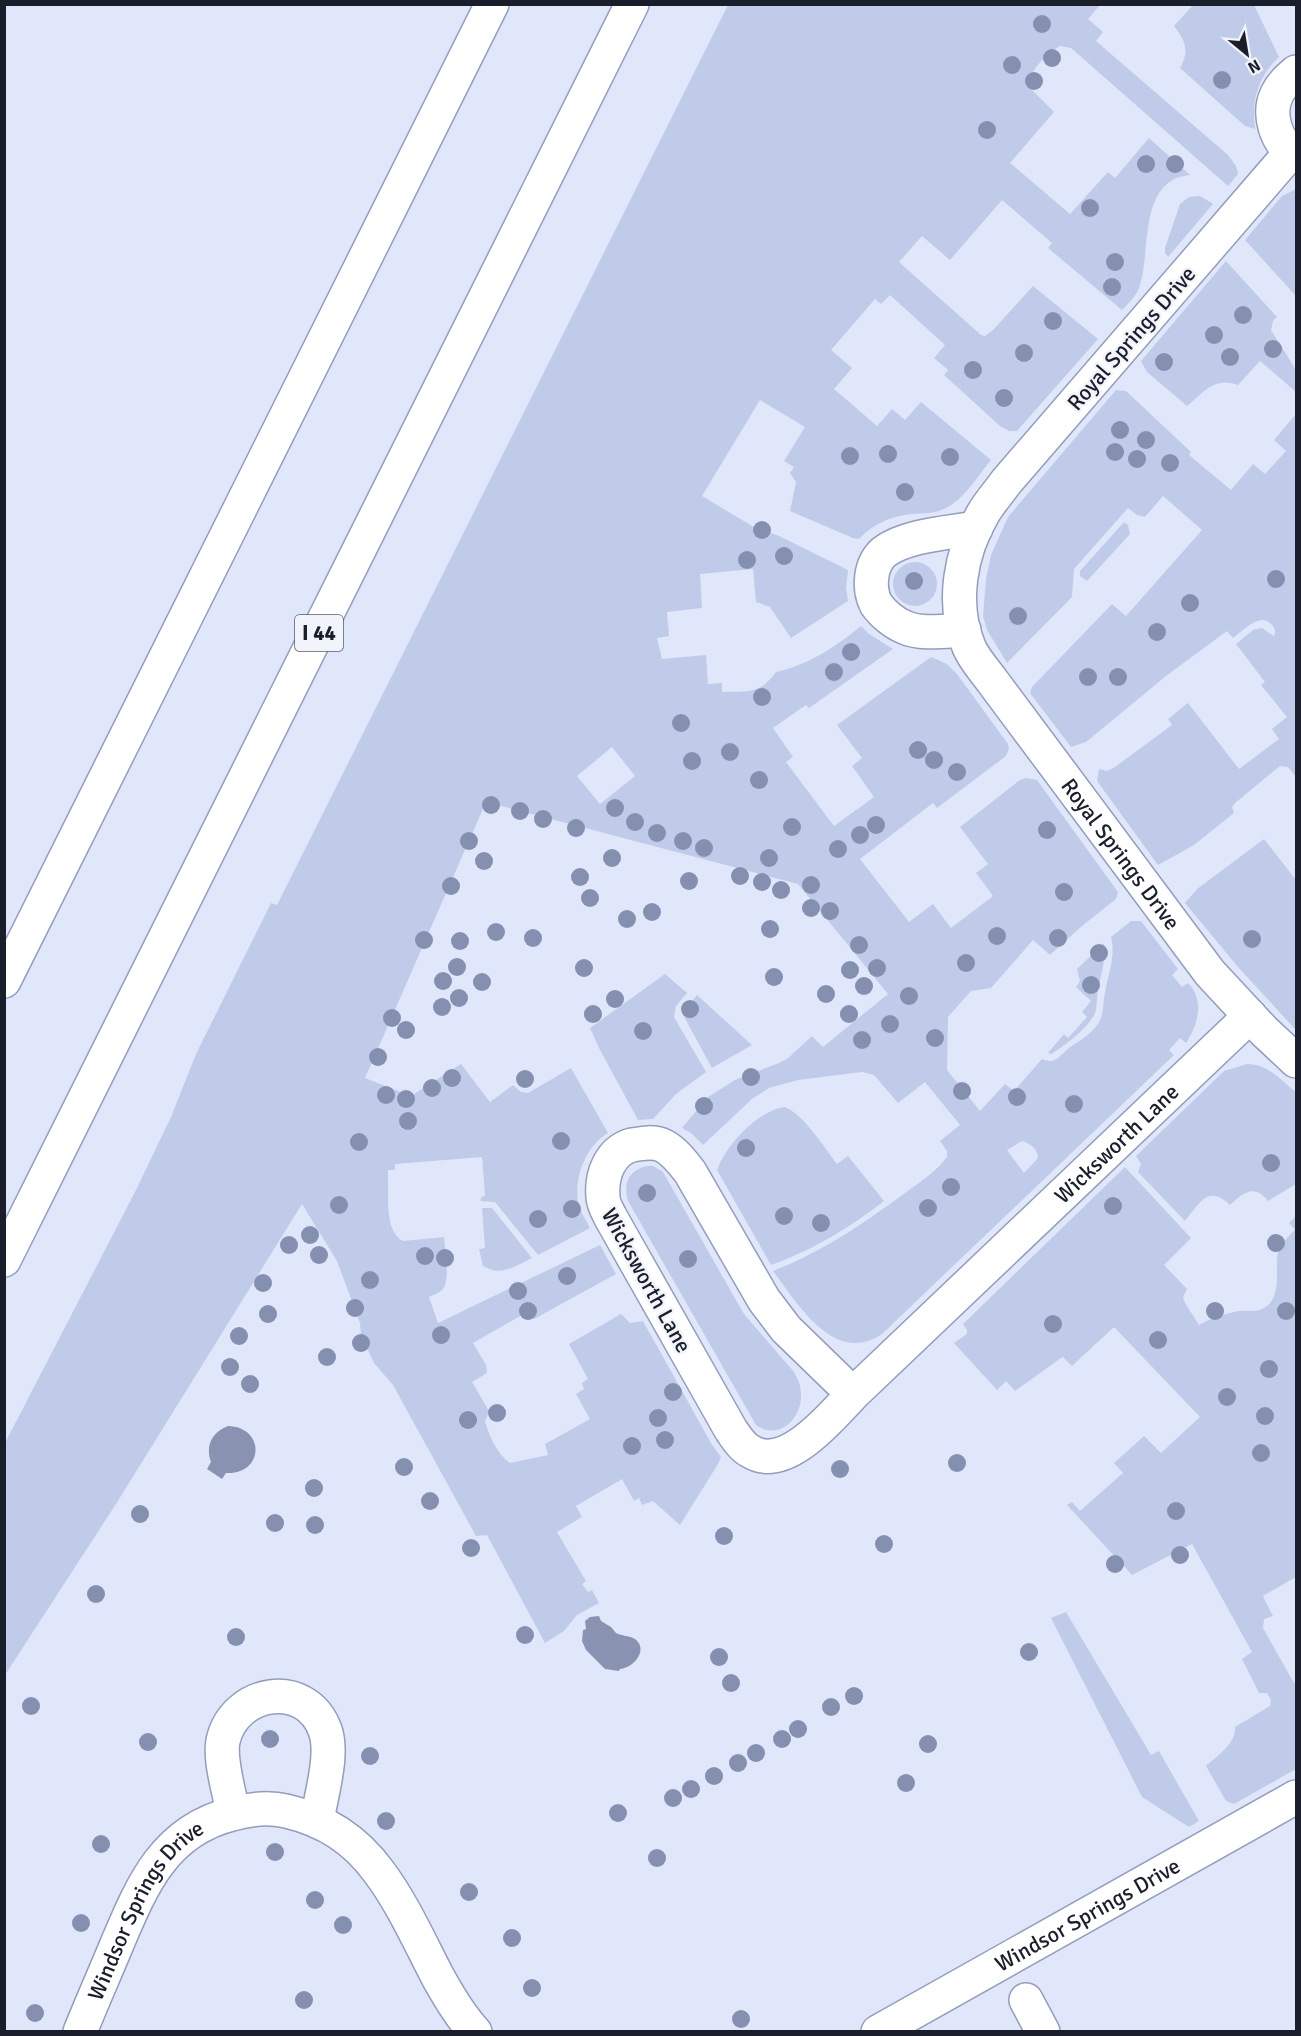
<svg xmlns="http://www.w3.org/2000/svg" width="1301" height="2036" font-family="Signika,sans-serif">
<rect width="100%" height="100%" fill="#e0e7fa"/>
<path fill="#c0cbe9" fill-rule="evenodd" d="M 728,5 L 1100,5 L 1088,19 L 1103,32 L 1096,41 L 1228,155 L 1236,166 L 1238,174 L 1228,186 L 1071,48 L 1060,46 C 1045,55 1031,69 1028,86 L 1054,112 L 1010,163 L 1070,214 L 1108,172 L 1115,178 L 1149,138 L 1190,175 C 1137,180 1152,252 1139,288 C 1136,296 1128,304 1122,310 L 1048,248 L 1052,243 L 1002,200 L 950,260 L 922,236 L 899,262 L 981,335 L 985,336 L 993,330 L 1033,286 L 1098,339 L 1017,431 L 1009,431 L 1000,426 L 944,375 L 948,370 L 934,358 L 945,345 L 890,295 L 881,304 L 875,299 L 831,350 L 852,368 L 834,389 L 877,426 L 892,409 L 905,420 L 921,402 L 991,460 C 977,477 964,500 944,509 C 934,514 923,513 912,514 C 891,516 873,524 859,539 L 853,538 L 790,511 L 796,482 L 790,473 L 794,467 L 784,461 L 805,427 L 760,400 L 702,496 L 757,529 L 777,535 L 848,570 L 846,587 L 848,601 L 791,638 L 770,607 L 756,602 L 753,569 L 700,574 L 702,608 L 667,612 L 669,636 L 657,638 L 662,659 L 706,655 L 708,684 L 722,683 L 722,692 C 749,691 759,695 776,672 C 810,664 834,648 861,626 L 869,634 L 893,649 L 809,708 L 806,705 L 773,728 L 793,757 L 786,762 L 834,826 L 874,797 L 852,766 L 862,758 L 837,725 L 931,657 L 947,664 L 957,674 L 1008,744 L 1009,749 L 1006,756 L 937,808 L 933,803 L 860,859 L 909,922 L 933,904 L 951,928 L 993,896 L 976,873 L 988,864 L 960,827 L 1020,780 L 1026,778 L 1037,780 L 1118,892 L 1116,899 L 1082,926 L 1050,955 L 1033,940 L 991,988 L 971,991 L 948,1017 L 947,1070 L 980,1111 L 1005,1084 L 1014,1091 L 1042,1059 C 1056,1065 1059,1056 1069,1048 C 1080,1040 1093,1034 1100,1020 C 1104,1012 1103,1001 1105,993 C 1108,973 1116,957 1111,937 L 1131,921 L 1141,921 L 1178,969 L 1172,975 L 1182,987 L 1188,983 C 1205,1000 1198,1025 1186,1043 L 1180,1038 L 1169,1050 L 1174,1055 L 882,1334 C 834,1366 798,1304 773,1271 C 820,1253 861,1225 901,1196 C 917,1184 935,1173 947,1157 L 947,1151 L 940,1141 L 960,1125 L 925,1082 L 898,1103 L 874,1075 L 862,1072 L 798,1080 L 769,1088 L 752,1099 L 703,1145 L 691,1133 L 682,1128 L 708,1097 L 735,1080 L 779,1063 L 787,1059 L 812,1036 L 823,1047 L 888,994 L 798,884 L 486,802 L 365,1078 L 411,1096 L 461,1064 L 490,1102 L 513,1085 L 521,1092 L 528,1093 L 571,1068 L 608,1133 C 586,1146 574,1177 578,1202 C 580,1211 586,1220 590,1228 L 538,1255 L 495,1202 L 481,1201 L 481,1197 L 485,1196 L 482,1157 L 395,1164 L 395,1170 L 388,1170 L 388,1178 C 389,1196 384,1231 403,1241 L 444,1237 C 445,1249 451,1281 442,1290 C 439,1293 433,1295 429,1297 L 438,1323 L 600,1245 L 616,1274 L 534,1319 L 529,1311 L 473,1343 L 486,1365 L 487,1373 L 472,1382 L 489,1411 L 485,1422 C 490,1437 497,1454 510,1463 L 548,1455 L 545,1444 L 590,1419 L 576,1394 L 584,1389 L 582,1383 L 588,1379 L 569,1344 L 621,1314 L 630,1323 L 643,1321 L 711,1443 L 721,1457 L 718,1464 L 680,1525 L 653,1501 L 642,1505 L 639,1498 L 634,1501 L 622,1479 L 576,1506 L 582,1517 L 557,1532 L 586,1581 L 582,1584 L 588,1592 L 592,1590 L 599,1603 L 577,1615 L 564,1631 L 545,1643 L 487,1535 L 476,1536 L 393,1385 L 374,1363 L 361,1335 L 360,1323 L 337,1261 L 302,1204 L 116,1504 L 5,1675 L 5,1443 L 135,1192 L 171,1117 L 196,1054 L 271,903 L 277,905 ZM 612,747 L 635,776 L 600,804 L 577,776 ZM 1022,1141 C 1031,1144 1037,1148 1038,1158 L 1024,1173 L 1007,1150 Z
M 1193,5 L 1254,5 L 1279,57 C 1258,76 1251,101 1255,129 L 1245,126 L 1180,68 C 1190,51 1185,40 1174,26 Z
M 1296,189 L 1296,296 L 1245,240 L 1282,196 Z
M 1200,196 L 1213,204 L 1168,257 L 1165,253 L 1165,248 L 1180,204 L 1189,197 Z
M 1226,261 L 1277,317 L 1273,321 L 1271,330 L 1296,370 L 1296,392 L 1260,361 L 1238,385 C 1215,376 1204,392 1187,406 L 1147,372 L 1141,361 Z
M 1116,390 L 1126,391 L 1191,452 L 1189,455 L 1231,490 L 1253,464 L 1265,474 L 1286,451 L 1274,440 L 1296,414 L 1296,777 L 1288,767 L 1280,766 L 1235,803 L 1232,807 L 1234,813 L 1194,845 L 1158,865 L 1097,781 L 1099,769 L 1107,771 L 1115,767 L 1172,725 L 1168,719 L 1188,703 L 1239,769 L 1279,739 L 1272,729 L 1287,717 L 1261,685 L 1265,682 L 1236,644 L 1253,630 L 1262,628 L 1274,636 C 1276,630 1275,628 1270,623 C 1259,613 1243,631 1233,638 L 1227,631 L 1166,676 L 1086,742 L 1071,747 L 1030,693 L 1032,687 L 1112,604 L 1126,616 L 1202,530 L 1163,496 L 1145,517 L 1137,515 L 1128,508 L 1074,569 L 1072,597 L 1007,663 L 987,630 L 983,616 L 986,579 L 991,555 L 1008,517 Z
M 1124,522 L 1128,525 L 1130,534 L 1087,581 L 1080,576 L 1080,571 Z
M893 584a22 22 0 1 1 44 0a22 22 0 1 1-44 0Z
M 1264,839 L 1296,880 L 1296,1030 L 1238,967 L 1185,903 L 1197,889 Z
M 1104,943 C 1106,958 1102,971 1099,985 C 1096,994 1098,1004 1095,1013 C 1090,1027 1063,1047 1051,1054 L 1048,1053 L 1064,1034 L 1068,1038 L 1087,1017 L 1082,1012 L 1091,1001 L 1076,987 L 1080,981 L 1077,969 Z
M 665,974 L 687,993 L 676,1006 L 674,1017 L 706,1072 L 676,1094 L 653,1119 L 638,1120 L 599,1048 L 590,1028 Z
M 697,995 L 752,1045 L 712,1068 L 682,1013 Z
M 1247,1064 C 1270,1065 1279,1079 1296,1092 L 1296,1184 L 1268,1201 C 1254,1183 1243,1193 1230,1205 C 1208,1184 1200,1203 1185,1221 L 1138,1172 L 1141,1164 L 1136,1156 L 1224,1071 Z
M 785,1107 C 804,1115 824,1147 837,1164 L 848,1156 L 884,1201 C 851,1227 811,1251 771,1265 L 717,1170 C 726,1145 758,1110 785,1107 Z
M 647,1166 L 653,1166 L 663,1172 L 744,1314 L 794,1372 C 798,1379 801,1386 801,1395 C 802,1419 778,1441 756,1425 L 628,1201 C 623,1183 628,1171 647,1166 Z
M 1125,1167 L 1191,1238 L 1164,1265 L 1187,1289 L 1183,1297 L 1185,1303 L 1199,1325 C 1209,1319 1227,1313 1239,1311 C 1246,1310 1255,1312 1262,1309 C 1284,1298 1274,1270 1278,1252 C 1281,1243 1289,1236 1295,1230 L 1289,1223 L 1296,1216 L 1296,1577 L 1263,1596 L 1273,1616 L 1264,1619 L 1263,1628 L 1294,1683 L 1296,1682 L 1296,1769 L 1234,1804 L 1226,1801 L 1206,1766 C 1217,1756 1236,1744 1235,1727 L 1270,1706 L 1271,1700 L 1267,1693 L 1259,1693 L 1242,1659 L 1252,1652 L 1192,1544 L 1132,1575 L 1067,1505 L 1072,1502 L 1080,1511 L 1123,1473 L 1114,1463 L 1144,1436 L 1161,1453 L 1200,1417 L 1114,1327 L 1072,1366 L 1063,1357 L 1061,1358 L 1015,1391 L 1006,1381 L 997,1390 L 954,1343 L 967,1334 L 967,1330 L 963,1324 Z
M 482,1208 L 492,1208 L 532,1258 C 516,1266 501,1277 483,1266 L 479,1249 L 485,1248 Z
M 1066,1612 L 1151,1755 L 1159,1751 L 1199,1821 L 1189,1827 L 1142,1797 L 1051,1618 Z"/>
<path fill="#8993b1" d="M 228,1426 C 266,1427 264,1475 226,1473 L 222,1479 L 207,1469 L 211,1462 C 205,1446 212,1432 228,1426 Z
M 599,1616 L 601,1621 L 611,1627 L 616,1633 C 622,1636 629,1636 633,1638 C 650,1647 635,1668 620,1669 L 619,1671 L 605,1669 L 586,1650 L 582,1641 L 583,1630 L 586,1629 L 585,1621 L 590,1617 Z"/>
<g fill="none" stroke-linecap="round" stroke-linejoin="round">
<g stroke="#939dbc" stroke-width="36">
<g id="street">
<path d="M 1296,72 C 1289,78 1282,84 1277,94 C 1267,114 1276,144 1296,154"/>
<path id="s1" d="M 1292,151 L 1006,482 C 999,492 990,502 984,512 C 960,552 951,604 969,647 C 974,659 985,671 993,682 L 1210,973 L 1264,1031 L 1296,1061"/>
<path d="M 964,630 C 945,631 921,635 904,627 C 894,623 882,613 876,604 C 868,588 870,564 884,552 C 906,535 949,533 976,528"/>
<path id="s2" d="M 853,1394 C 832,1416 785,1474 750,1451 C 742,1447 736,1437 731,1430 L 611,1218 C 608,1212 603,1204 603,1197 C 601,1175 610,1151 632,1145 C 643,1143 654,1141 664,1146 C 675,1152 683,1163 690,1172 L 764,1300 L 786,1329 L 853,1394 L 1250,1016"/>
<path d="M 233,1813 C 230,1794 219,1760 223,1741 C 234,1690 306,1678 325,1730 C 334,1754 321,1795 317,1821"/>
<path d="M 1026,2000 L 1043,2032"/>
<path id="s3" d="M 80,2032 C 92,2002 105,1973 117,1944 C 142,1885 164,1831 232,1814 C 250,1809 269,1807 286,1811 C 325,1820 355,1839 379,1872 C 403,1904 420,1943 439,1979 C 449,1997 460,2016 475,2032"/>
<path id="s4" d="M 878,2032 L 1296,1797"/>
</g>
</g>
<g stroke="#939dbc" stroke-width="36">
<path id="highway" d="M 4,981 L 492,4
M 4,1260 L 632,4"/>
</g>
<use href="#street" stroke="#fff" stroke-width="33"/>
<use href="#highway" stroke="#fff" stroke-width="33"/>
</g>
<g fill="#858fb0">
<circle cx="1042" cy="24" r="9"/>
<circle cx="1052" cy="58" r="9"/>
<circle cx="1012" cy="65" r="9"/>
<circle cx="1222" cy="80" r="9"/>
<circle cx="1034" cy="81" r="9"/>
<circle cx="987" cy="130" r="9"/>
<circle cx="1146" cy="164" r="9"/>
<circle cx="1175" cy="164" r="9"/>
<circle cx="1090" cy="208" r="9"/>
<circle cx="1115" cy="262" r="9"/>
<circle cx="1112" cy="287" r="9"/>
<circle cx="1243" cy="315" r="9"/>
<circle cx="1053" cy="321" r="9"/>
<circle cx="1214" cy="335" r="9"/>
<circle cx="1273" cy="349" r="9"/>
<circle cx="1024" cy="353" r="9"/>
<circle cx="1230" cy="357" r="9"/>
<circle cx="1164" cy="362" r="9"/>
<circle cx="973" cy="370" r="9"/>
<circle cx="1004" cy="398" r="9"/>
<circle cx="1120" cy="430" r="9"/>
<circle cx="1146" cy="440" r="9"/>
<circle cx="1115" cy="452" r="9"/>
<circle cx="888" cy="454" r="9"/>
<circle cx="850" cy="456" r="9"/>
<circle cx="950" cy="457" r="9"/>
<circle cx="1137" cy="459" r="9"/>
<circle cx="1170" cy="463" r="9"/>
<circle cx="905" cy="492" r="9"/>
<circle cx="762" cy="530" r="9"/>
<circle cx="784" cy="556" r="9"/>
<circle cx="747" cy="560" r="9"/>
<circle cx="1276" cy="579" r="9"/>
<circle cx="914" cy="581" r="9"/>
<circle cx="1190" cy="603" r="9"/>
<circle cx="1018" cy="616" r="9"/>
<circle cx="1157" cy="632" r="9"/>
<circle cx="851" cy="652" r="9"/>
<circle cx="834" cy="672" r="9"/>
<circle cx="1088" cy="677" r="9"/>
<circle cx="1118" cy="677" r="9"/>
<circle cx="762" cy="697" r="9"/>
<circle cx="681" cy="723" r="9"/>
<circle cx="918" cy="750" r="9"/>
<circle cx="730" cy="752" r="9"/>
<circle cx="934" cy="760" r="9"/>
<circle cx="692" cy="761" r="9"/>
<circle cx="957" cy="772" r="9"/>
<circle cx="759" cy="780" r="9"/>
<circle cx="491" cy="805" r="9"/>
<circle cx="615" cy="808" r="9"/>
<circle cx="520" cy="811" r="9"/>
<circle cx="543" cy="819" r="9"/>
<circle cx="635" cy="822" r="9"/>
<circle cx="876" cy="825" r="9"/>
<circle cx="792" cy="827" r="9"/>
<circle cx="576" cy="828" r="9"/>
<circle cx="1047" cy="830" r="9"/>
<circle cx="657" cy="833" r="9"/>
<circle cx="860" cy="835" r="9"/>
<circle cx="469" cy="841" r="9"/>
<circle cx="683" cy="841" r="9"/>
<circle cx="704" cy="848" r="9"/>
<circle cx="838" cy="849" r="9"/>
<circle cx="612" cy="858" r="9"/>
<circle cx="769" cy="858" r="9"/>
<circle cx="484" cy="861" r="9"/>
<circle cx="740" cy="876" r="9"/>
<circle cx="580" cy="877" r="9"/>
<circle cx="689" cy="881" r="9"/>
<circle cx="762" cy="882" r="9"/>
<circle cx="811" cy="885" r="9"/>
<circle cx="451" cy="886" r="9"/>
<circle cx="781" cy="890" r="9"/>
<circle cx="1064" cy="892" r="9"/>
<circle cx="590" cy="898" r="9"/>
<circle cx="811" cy="908" r="9"/>
<circle cx="830" cy="911" r="9"/>
<circle cx="652" cy="912" r="9"/>
<circle cx="627" cy="919" r="9"/>
<circle cx="770" cy="929" r="9"/>
<circle cx="496" cy="932" r="9"/>
<circle cx="997" cy="936" r="9"/>
<circle cx="533" cy="938" r="9"/>
<circle cx="1058" cy="938" r="9"/>
<circle cx="1252" cy="939" r="9"/>
<circle cx="424" cy="940" r="9"/>
<circle cx="460" cy="941" r="9"/>
<circle cx="859" cy="945" r="9"/>
<circle cx="1099" cy="953" r="9"/>
<circle cx="966" cy="963" r="9"/>
<circle cx="457" cy="967" r="9"/>
<circle cx="584" cy="968" r="9"/>
<circle cx="877" cy="968" r="9"/>
<circle cx="850" cy="970" r="9"/>
<circle cx="774" cy="977" r="9"/>
<circle cx="443" cy="981" r="9"/>
<circle cx="482" cy="982" r="9"/>
<circle cx="1091" cy="985" r="9"/>
<circle cx="864" cy="986" r="9"/>
<circle cx="826" cy="994" r="9"/>
<circle cx="909" cy="996" r="9"/>
<circle cx="459" cy="998" r="9"/>
<circle cx="615" cy="999" r="9"/>
<circle cx="442" cy="1007" r="9"/>
<circle cx="690" cy="1009" r="9"/>
<circle cx="593" cy="1014" r="9"/>
<circle cx="849" cy="1014" r="9"/>
<circle cx="392" cy="1018" r="9"/>
<circle cx="890" cy="1024" r="9"/>
<circle cx="406" cy="1030" r="9"/>
<circle cx="643" cy="1031" r="9"/>
<circle cx="935" cy="1038" r="9"/>
<circle cx="862" cy="1040" r="9"/>
<circle cx="378" cy="1057" r="9"/>
<circle cx="751" cy="1077" r="9"/>
<circle cx="452" cy="1078" r="9"/>
<circle cx="525" cy="1079" r="9"/>
<circle cx="432" cy="1088" r="9"/>
<circle cx="962" cy="1091" r="9"/>
<circle cx="386" cy="1095" r="9"/>
<circle cx="1017" cy="1097" r="9"/>
<circle cx="406" cy="1099" r="9"/>
<circle cx="1074" cy="1104" r="9"/>
<circle cx="704" cy="1106" r="9"/>
<circle cx="408" cy="1121" r="9"/>
<circle cx="561" cy="1141" r="9"/>
<circle cx="359" cy="1142" r="9"/>
<circle cx="746" cy="1148" r="9"/>
<circle cx="1271" cy="1163" r="9"/>
<circle cx="951" cy="1187" r="9"/>
<circle cx="647" cy="1193" r="9"/>
<circle cx="339" cy="1205" r="9"/>
<circle cx="1113" cy="1206" r="9"/>
<circle cx="928" cy="1208" r="9"/>
<circle cx="572" cy="1209" r="9"/>
<circle cx="784" cy="1216" r="9"/>
<circle cx="538" cy="1219" r="9"/>
<circle cx="821" cy="1223" r="9"/>
<circle cx="310" cy="1235" r="9"/>
<circle cx="1276" cy="1243" r="9"/>
<circle cx="289" cy="1245" r="9"/>
<circle cx="319" cy="1255" r="9"/>
<circle cx="425" cy="1256" r="9"/>
<circle cx="445" cy="1258" r="9"/>
<circle cx="688" cy="1259" r="9"/>
<circle cx="567" cy="1276" r="9"/>
<circle cx="370" cy="1280" r="9"/>
<circle cx="263" cy="1283" r="9"/>
<circle cx="518" cy="1291" r="9"/>
<circle cx="355" cy="1308" r="9"/>
<circle cx="528" cy="1311" r="9"/>
<circle cx="1215" cy="1311" r="9"/>
<circle cx="1286" cy="1311" r="9"/>
<circle cx="268" cy="1314" r="9"/>
<circle cx="1053" cy="1324" r="9"/>
<circle cx="441" cy="1335" r="9"/>
<circle cx="239" cy="1336" r="9"/>
<circle cx="1158" cy="1340" r="9"/>
<circle cx="361" cy="1343" r="9"/>
<circle cx="327" cy="1357" r="9"/>
<circle cx="230" cy="1367" r="9"/>
<circle cx="1269" cy="1369" r="9"/>
<circle cx="250" cy="1384" r="9"/>
<circle cx="673" cy="1392" r="9"/>
<circle cx="1227" cy="1397" r="9"/>
<circle cx="497" cy="1413" r="9"/>
<circle cx="1265" cy="1416" r="9"/>
<circle cx="658" cy="1418" r="9"/>
<circle cx="468" cy="1420" r="9"/>
<circle cx="665" cy="1440" r="9"/>
<circle cx="632" cy="1446" r="9"/>
<circle cx="1261" cy="1453" r="9"/>
<circle cx="957" cy="1463" r="9"/>
<circle cx="404" cy="1467" r="9"/>
<circle cx="840" cy="1469" r="9"/>
<circle cx="314" cy="1488" r="9"/>
<circle cx="430" cy="1501" r="9"/>
<circle cx="1176" cy="1511" r="9"/>
<circle cx="140" cy="1514" r="9"/>
<circle cx="275" cy="1523" r="9"/>
<circle cx="315" cy="1525" r="9"/>
<circle cx="724" cy="1536" r="9"/>
<circle cx="884" cy="1544" r="9"/>
<circle cx="471" cy="1548" r="9"/>
<circle cx="1180" cy="1555" r="9"/>
<circle cx="1115" cy="1564" r="9"/>
<circle cx="96" cy="1594" r="9"/>
<circle cx="525" cy="1635" r="9"/>
<circle cx="236" cy="1637" r="9"/>
<circle cx="1029" cy="1652" r="9"/>
<circle cx="719" cy="1657" r="9"/>
<circle cx="731" cy="1683" r="9"/>
<circle cx="854" cy="1696" r="9"/>
<circle cx="31" cy="1706" r="9"/>
<circle cx="831" cy="1707" r="9"/>
<circle cx="798" cy="1729" r="9"/>
<circle cx="270" cy="1739" r="9"/>
<circle cx="782" cy="1739" r="9"/>
<circle cx="148" cy="1742" r="9"/>
<circle cx="928" cy="1744" r="9"/>
<circle cx="756" cy="1753" r="9"/>
<circle cx="370" cy="1756" r="9"/>
<circle cx="738" cy="1763" r="9"/>
<circle cx="714" cy="1776" r="9"/>
<circle cx="906" cy="1783" r="9"/>
<circle cx="691" cy="1789" r="9"/>
<circle cx="673" cy="1798" r="9"/>
<circle cx="618" cy="1813" r="9"/>
<circle cx="386" cy="1821" r="9"/>
<circle cx="101" cy="1844" r="9"/>
<circle cx="275" cy="1852" r="9"/>
<circle cx="657" cy="1858" r="9"/>
<circle cx="469" cy="1892" r="9"/>
<circle cx="315" cy="1900" r="9"/>
<circle cx="81" cy="1923" r="9"/>
<circle cx="343" cy="1925" r="9"/>
<circle cx="512" cy="1938" r="9"/>
<circle cx="532" cy="1988" r="9"/>
<circle cx="304" cy="2000" r="9"/>
<circle cx="35" cy="2013" r="9"/>
<circle cx="741" cy="2019" r="9"/>
</g>
<g text-anchor="middle" stroke-width="5" stroke-linejoin="round" paint-order="stroke">
<rect fill="#f2f4fb" stroke="#5b5e69" stroke-width="1.5" x="295" y="615" width="48" height="36" rx="4.5"/>
<g font-size="21" font-weight="bold" fill="#1a1e2a">
<text x="319" y="640">I 44</text>
</g>
<g font-size="22" fill="#1a1e2a" stroke="#f2f4fb">
<text transform="translate(1131 338) rotate(-49)" y="8">Royal Springs Drive</text>
<text dy="8" stroke="none"><textPath href="#s1" startOffset="872">Royal Springs Drive</textPath></text>
<text dy="8" stroke="none"><textPath href="#s2" startOffset="1197">Wicksworth Lane</textPath></text>
<text transform="translate(647 1280) rotate(61)" y="8">Wicksworth Lane</text>
<text dy="8" stroke="none"><textPath href="#s3" startOffset="140">Windsor Springs Drive</textPath></text>
<text dy="8" stroke="none"><textPath href="#s4" startOffset="240">Windsor Springs Drive</textPath></text>
</g>
</g>
<rect width="1301" height="2036" fill="none" stroke="#1a1e2a" stroke-width="12"/>
<g transform="translate(1247 54) rotate(150)" stroke="#f2f4fb" stroke-width="4.5" paint-order="stroke">
<path d="M0-4.5L10 22L0 15L-10 22Z" fill="#1a1e2a"/>
<text y="-9" font-size="16" font-weight="bold" text-anchor="middle" fill="#1a1e2a">N</text>
</g>
</svg>
